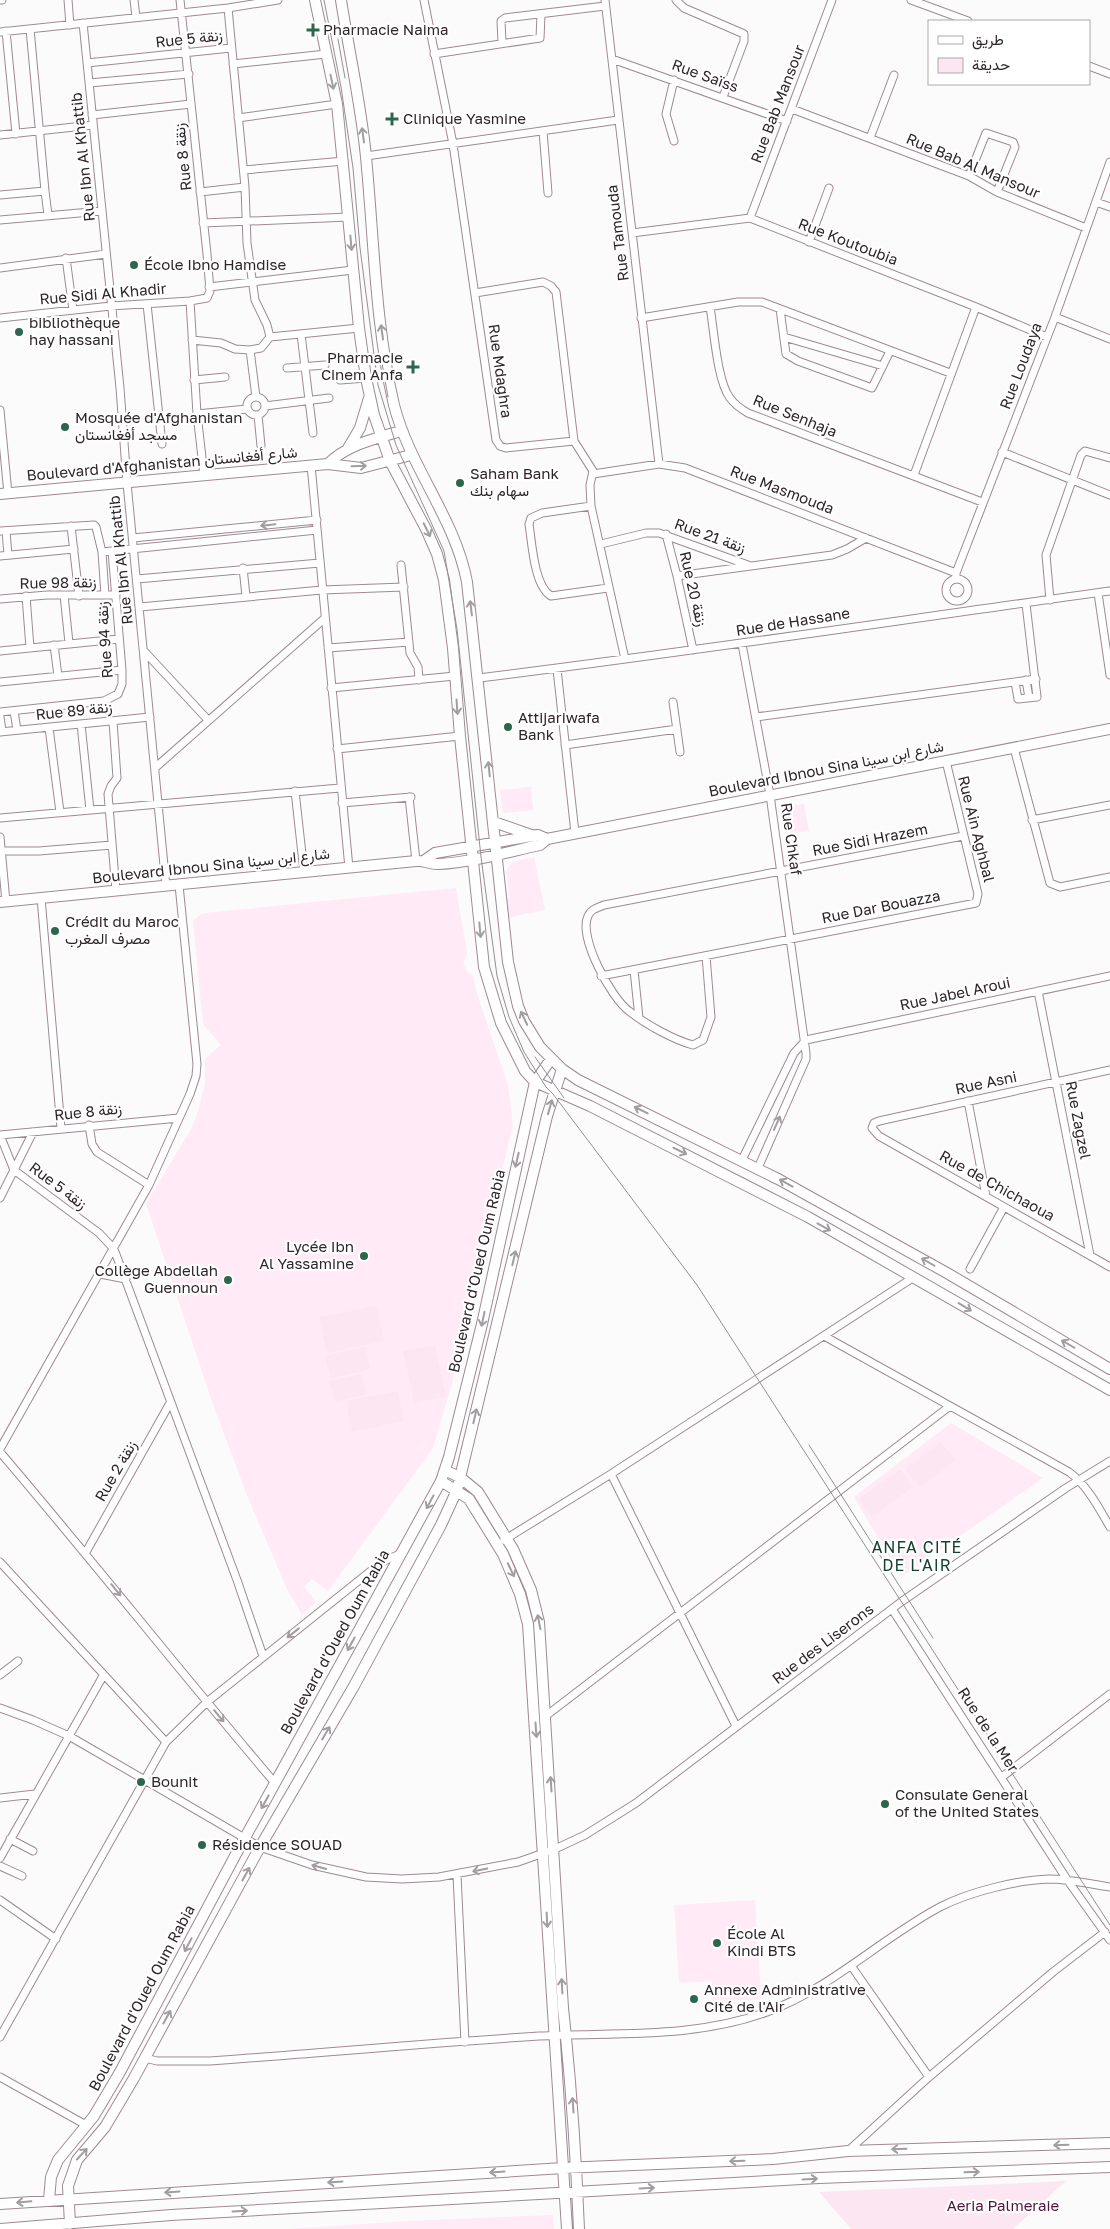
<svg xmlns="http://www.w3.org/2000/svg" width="1110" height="2229" font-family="'Golos Text',Vazirmatn,sans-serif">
<rect width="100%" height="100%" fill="#fbfbfb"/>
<path fill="#ffeaf5" d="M 531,787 L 533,810 L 503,813 L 500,790 Z
M 804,804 L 809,831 L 790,834 L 786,812 L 790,806 Z
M 534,857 L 545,910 L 506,918 L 504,900 L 510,899 L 506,871 L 512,862 Z
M 456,888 L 467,953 L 463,963 L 467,972 L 473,975 L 476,991 L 508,1085 L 513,1125 L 464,1328 L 458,1328 L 452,1357 L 457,1360 L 452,1383 L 433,1448 L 328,1591 L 312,1579 L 304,1587 L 316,1602 L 302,1615 L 287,1589 L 246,1493 L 214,1407 L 146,1204 L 191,1129 L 198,1112 L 205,1083 L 205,1059 L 221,1045 L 203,1024 L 193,921 L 200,915 L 205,913 Z
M 951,1423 L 1043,1478 L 901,1577 L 854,1497 Z
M 755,1900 L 761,1999 L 713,2002 L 712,1981 L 679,1983 L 674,1905 Z
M 553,2215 L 554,2229 L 288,2229 L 408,2221 Z"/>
<path fill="#fce6f2" d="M 377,1306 L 384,1341 L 327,1353 L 319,1317 Z
M 435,1345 L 446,1396 L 414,1403 L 403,1351 Z
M 365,1346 L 371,1369 L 331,1378 L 325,1356 Z
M 361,1374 L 367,1394 L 335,1402 L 329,1381 Z
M 398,1391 L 404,1421 L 352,1432 L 346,1401 Z
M 941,1442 L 956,1460 L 920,1488 L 905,1469 Z
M 900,1469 L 913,1487 L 872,1517 L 859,1499 Z
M 1066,2181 L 1013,2229 L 851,2229 L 819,2192 Z"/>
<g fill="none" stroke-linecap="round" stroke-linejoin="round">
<g stroke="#a08895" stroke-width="9">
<path id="street" d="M 0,0 L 2,0
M 68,0 L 70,25
M 134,0 L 136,17
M 424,0 L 453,144 L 496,440 L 500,446 L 506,448 L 574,441
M 605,0 L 659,464
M 676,0 L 684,8 L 744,34 L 744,41 L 723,97
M 911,0 L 968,21
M 83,23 L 120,388 L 127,483 L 166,886
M 6,31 L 16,134
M 0,32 L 228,8 L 278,0
M 502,43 L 501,21 L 505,18 L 605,6
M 434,54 L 540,38 L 541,15
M 612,59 L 787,121
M 87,63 L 231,48
M 233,64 L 326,54
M 1089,66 L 1110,74
M 89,83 L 189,74
M 792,109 L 969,176 L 997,192 L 1086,228
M 92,115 L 191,104
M 238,118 L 337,104
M 543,131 L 548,193
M 0,135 L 93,125
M 870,138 L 894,75
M 674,141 L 666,114 L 674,80
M 366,156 L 618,120
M 244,170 L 344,161
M 969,176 L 986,133 L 1013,142 L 1015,147 L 997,192
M 45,191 L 48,215
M 200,192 L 245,187
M 0,195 L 45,191 L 30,29
M 1096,202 L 1110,207
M 750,218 L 832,0
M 0,220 L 102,211
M 203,223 L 349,217
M 632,233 L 750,218 L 976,307 L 1047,337
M 809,242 L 829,188
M 66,258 L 73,310
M 0,268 L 106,254
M 209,287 L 353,270
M 475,293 L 543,282 L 551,286 L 556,292 L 574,441 L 593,471 L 590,485 L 591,506 L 625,659
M 190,301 L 197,414 L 204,475
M 147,304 L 162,444
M 710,307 C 714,330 717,381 730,398 C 735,405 741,409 748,413 L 982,502
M 780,309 L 786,354 L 798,361 L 872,388 L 890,351
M 1055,317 L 1110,339
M 0,318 L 111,306 L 190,301 L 207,298 L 210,291 L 207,254 L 180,0
M 641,318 L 738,302 L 762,302 L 950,373
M 301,334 L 313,433
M 270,337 L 359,328
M 784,337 L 883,366
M 192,340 L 221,343 L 235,349 L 250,350 L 261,348 L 270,337 L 267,325 L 255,300 L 247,243 L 245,187 L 228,8
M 250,350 L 256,397
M 287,368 L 325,365
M 194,380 L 225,377
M 340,380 L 366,378
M247 406a9 9 0 1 1 18 0a9 9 0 1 1-18 0Z
M 265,406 L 329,398
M 0,410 L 8,494
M 197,414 L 247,409
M 258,415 L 261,446
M 1002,452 L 1110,495
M 311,465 L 349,868
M 593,474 L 659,464 L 685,468 L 956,573
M 914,475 L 976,307
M 591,506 L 542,513 L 531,518 L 529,524 C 532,543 534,586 551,596 L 608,588
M 71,526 L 79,596
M 0,531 L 94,525 L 96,527 L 102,552 L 105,595
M 6,531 L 8,555
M 666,534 L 677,576 L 693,650
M 133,538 L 317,520
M 601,544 L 646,533 L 659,533 L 748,565
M 102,552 L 317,530
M 0,556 L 74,549
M 401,565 L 410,653 L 418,667 L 419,680
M 243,568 L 246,596
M 677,576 L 832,555 L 847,549 L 866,538
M 137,579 L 320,563
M 956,579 L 956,573 L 1055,317 L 1110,162
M946 590a11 11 0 1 1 22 0a11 11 0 1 1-22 0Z
M 1098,593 L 1110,675
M 64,595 L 69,643
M 26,596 L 30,648
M 0,599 L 47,595 L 116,595
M 1050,600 L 1046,555 L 1081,455 L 1085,451 L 1110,458
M 140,607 L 322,590 L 404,587
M 742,644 L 770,795 L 806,1053 L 806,1059 L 758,1168
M 54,645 L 58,676
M 328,648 L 409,642
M 0,651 L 119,639
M 144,651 L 208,720
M 557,669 L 575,833
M 479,678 C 690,652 900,620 1110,591
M 1026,680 L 1029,698
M 0,682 L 122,670
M 1015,682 L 1018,699 L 1037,697 L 1026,604
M 331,688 L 455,676
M 673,702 L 680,752
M 14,711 L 17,730
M 0,712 L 104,701 L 118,694 L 122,684 L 122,670 L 112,551
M 0,717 L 2,731
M 756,717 L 1036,679
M 113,721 L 117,778 L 111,786 L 108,794 L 116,891
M 81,724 L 90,810
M 49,728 L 60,812
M 0,732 L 150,717
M 565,745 L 677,729
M 1014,748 L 1050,883 L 1060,887 L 1110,877
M 337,749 L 460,736
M 156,767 L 325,618
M 295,791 L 304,872
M 409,797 L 416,861
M 342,803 L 411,797
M 0,818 L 340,788
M 1032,820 L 1110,805
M 0,837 L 6,902
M 0,851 L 39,851 L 112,845
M 41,898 L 61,1128
M 706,956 L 711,1017 L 703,1040 L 693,1045 C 674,1040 645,1024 629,1011 C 611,998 578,937 588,916 C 591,909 597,908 604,905 L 963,836
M 634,970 L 639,1018
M 601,976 L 976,903 L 978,894 L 946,761
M 1038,991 L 1090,1255
M 806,1040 L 1110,976
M 1110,1070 L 879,1121 L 874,1123 L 872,1128 L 879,1136 L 1110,1267
M 968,1101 L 986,1196
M 89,1125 L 92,1144 L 97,1152 L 149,1185
M 0,1135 L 14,1170 L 99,1233 L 114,1249 L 237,1580 L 263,1656
M 0,1135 L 179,1118
M 742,1160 L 794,1053 L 806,1040
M 0,1198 L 33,1132
M 970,1269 L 1004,1207
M 100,1274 L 126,1279
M 824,1336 L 1069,1472 C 1088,1486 1098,1507 1110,1527
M 0,1449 L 149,1185 L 190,1094 L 196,1076 L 197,1064 L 179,885
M 0,1452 C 93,1561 182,1674 275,1783
M 611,1474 L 736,1726
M 504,1540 L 611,1474 L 914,1277
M 86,1552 L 170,1403
M 0,1562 L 166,1742
M 892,1609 L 1068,1881 L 1110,1940
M 0,1675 L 18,1661
M 0,1708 L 33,1720 L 69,1736 L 260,1847 L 312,1865 L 366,1877 L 402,1879 L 439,1877 L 518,1862 L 555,1849 L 585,1835 L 636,1803 L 901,1602 L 1066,1488 L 1110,1461
M 547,1715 L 950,1406
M 1002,1777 L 1110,1694
M 0,1798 L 35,1794
M 10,1839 L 33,1851
M 0,1858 L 103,1676
M 0,1866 L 22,1876
M 457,1875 L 465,2042
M 0,1900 L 56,1939
M 852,1967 L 929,2077
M 0,2037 L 166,1742 L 207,1702 L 382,1562 L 402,1553
M 145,2058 L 157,2061 L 210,2061 C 320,2053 429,2043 539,2036 C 615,2032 694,2039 767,2012 C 832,1988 880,1939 940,1907 C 969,1892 1017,1880 1049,1879 C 1069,1879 1090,1884 1110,1887
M 0,2077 L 86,2125
M 848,2151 L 929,2077 L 1053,1972 L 1105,1932"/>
</g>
<g stroke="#a08895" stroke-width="12">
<path id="secondary" d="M 315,0 L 337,104 L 359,328 L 366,378 L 374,415 L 390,461 L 426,529 L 437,554 L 444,580 L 453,648 L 460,736 L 484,967 L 501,1023 L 525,1071 L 535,1082 L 590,1106 L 808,1217 L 1110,1390
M 341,0 C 349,52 361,104 366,157 C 374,239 375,324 394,405 C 410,468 455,518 467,582 L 508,962 L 518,1006 L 524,1021 L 540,1047 L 562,1069 L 578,1080 L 780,1180 L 947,1273 L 1110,1369
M 347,450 L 360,428 L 369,398
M 328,464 C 346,445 377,438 401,431
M 0,494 L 328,464 L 361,468 L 411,455
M 494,822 L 534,836
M 425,860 L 435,853 L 538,835 L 547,839
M 0,902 L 416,861 C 425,860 431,865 439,864 C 473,862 507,852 540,845 L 547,839 L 1110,729
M 445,1470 L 461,1478 L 478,1492 L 513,1549 L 531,1590 L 539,1622 L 563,2008 C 571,2082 576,2155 579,2229
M 441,1481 L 469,1499 L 503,1554 L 520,1594 L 528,1624 L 567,2229
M 49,2200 L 51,2177 L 58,2160 L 94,2116 L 120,2072 L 236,1854 L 441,1481 L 449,1457 L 482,1324 L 535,1082 L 551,1059
M 0,2204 L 563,2168 L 773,2159 L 848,2151 L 1110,2143
M 70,2224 L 68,2186 L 77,2160 L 105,2127 L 134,2078 L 260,1847 L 354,1686 L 441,1525 L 457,1490 L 547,1116 L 562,1069
M 0,2229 L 171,2215 L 819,2178 L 1110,2167"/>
</g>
<use href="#street" stroke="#fff" stroke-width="7"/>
<use href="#secondary" stroke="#fff" stroke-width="10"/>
<path stroke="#959093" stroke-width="1" d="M 324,0 L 341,87 L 353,168 L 360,248 L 378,385 L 396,445 L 444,551 L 457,629 L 481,857 L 497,976 L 509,1017 L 524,1052 L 546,1087 L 553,1094 L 697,1285 L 1110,1925
M 338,39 L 345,78
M 382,363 L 388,397
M 535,1057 L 564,1098
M 809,1445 L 933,1638"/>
</g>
<defs><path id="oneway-shaft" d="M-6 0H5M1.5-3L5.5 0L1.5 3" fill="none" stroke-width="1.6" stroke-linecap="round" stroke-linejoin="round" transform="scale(1.25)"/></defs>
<g stroke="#a19da0">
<use href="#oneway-shaft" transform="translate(332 82) rotate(78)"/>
<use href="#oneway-shaft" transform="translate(363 135) rotate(-98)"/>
<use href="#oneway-shaft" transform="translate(351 243) rotate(85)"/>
<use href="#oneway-shaft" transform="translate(382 332) rotate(-98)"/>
<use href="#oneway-shaft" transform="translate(359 466) rotate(-2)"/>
<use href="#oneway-shaft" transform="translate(268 525) rotate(174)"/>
<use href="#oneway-shaft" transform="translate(427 530) rotate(64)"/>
<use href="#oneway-shaft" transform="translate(471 608) rotate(-97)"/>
<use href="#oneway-shaft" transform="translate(457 707) rotate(86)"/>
<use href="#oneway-shaft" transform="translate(489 769) rotate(-96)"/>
<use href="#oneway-shaft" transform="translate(480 930) rotate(85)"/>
<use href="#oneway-shaft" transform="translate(524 1018) rotate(-115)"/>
<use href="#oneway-shaft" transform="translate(550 1107) rotate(-74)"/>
<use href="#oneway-shaft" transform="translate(641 1110) rotate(-154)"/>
<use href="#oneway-shaft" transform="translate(777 1123) rotate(-66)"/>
<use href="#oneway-shaft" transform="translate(680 1151) rotate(26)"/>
<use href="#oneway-shaft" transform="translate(517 1160) rotate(103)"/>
<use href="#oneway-shaft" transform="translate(786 1183) rotate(-151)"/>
<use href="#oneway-shaft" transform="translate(824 1227) rotate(29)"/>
<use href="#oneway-shaft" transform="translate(514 1258) rotate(-77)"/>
<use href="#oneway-shaft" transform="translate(928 1262) rotate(-150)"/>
<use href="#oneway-shaft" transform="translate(965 1307) rotate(31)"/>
<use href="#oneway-shaft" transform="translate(483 1319) rotate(102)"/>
<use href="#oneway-shaft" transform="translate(1068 1344) rotate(-150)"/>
<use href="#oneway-shaft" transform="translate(475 1416) rotate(-77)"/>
<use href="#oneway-shaft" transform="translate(430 1502) rotate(118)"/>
<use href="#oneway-shaft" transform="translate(511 1570) rotate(65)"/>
<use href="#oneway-shaft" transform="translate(116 1590) rotate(51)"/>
<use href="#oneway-shaft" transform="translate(539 1622) rotate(-101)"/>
<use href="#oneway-shaft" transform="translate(293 1633) rotate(142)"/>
<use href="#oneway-shaft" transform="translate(351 1644) rotate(119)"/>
<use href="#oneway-shaft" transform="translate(219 1716) rotate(50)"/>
<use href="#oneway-shaft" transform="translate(536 1730) rotate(86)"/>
<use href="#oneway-shaft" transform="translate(326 1733) rotate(-60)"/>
<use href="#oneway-shaft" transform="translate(551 1784) rotate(-94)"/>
<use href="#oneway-shaft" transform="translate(265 1802) rotate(119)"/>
<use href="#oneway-shaft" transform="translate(319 1867) rotate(-164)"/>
<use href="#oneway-shaft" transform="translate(480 1870) rotate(169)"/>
<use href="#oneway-shaft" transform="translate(246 1874) rotate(-61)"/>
<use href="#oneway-shaft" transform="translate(547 1920) rotate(87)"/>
<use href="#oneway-shaft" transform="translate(188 1945) rotate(118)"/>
<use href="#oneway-shaft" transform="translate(562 1986) rotate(-93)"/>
<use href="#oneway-shaft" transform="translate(167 2017) rotate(-61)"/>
<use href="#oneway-shaft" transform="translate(573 2105) rotate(-94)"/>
<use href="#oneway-shaft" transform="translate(1061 2145) rotate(178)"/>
<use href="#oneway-shaft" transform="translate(899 2149) rotate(178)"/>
<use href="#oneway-shaft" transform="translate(82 2154) rotate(-47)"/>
<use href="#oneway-shaft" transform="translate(737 2161) rotate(178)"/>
<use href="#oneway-shaft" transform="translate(497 2172) rotate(176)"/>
<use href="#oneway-shaft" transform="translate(972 2172) rotate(-2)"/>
<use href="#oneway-shaft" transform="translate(810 2179) rotate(-3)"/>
<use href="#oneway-shaft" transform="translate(335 2182) rotate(176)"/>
<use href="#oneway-shaft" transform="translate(647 2188) rotate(-3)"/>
<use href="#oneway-shaft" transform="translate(172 2192) rotate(176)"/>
<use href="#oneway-shaft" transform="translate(24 2202) rotate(175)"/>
<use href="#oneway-shaft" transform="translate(240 2211) rotate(-3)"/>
</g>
<g fill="#2d664f" stroke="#fff" stroke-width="2">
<path d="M310.5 22.5h5v5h5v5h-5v5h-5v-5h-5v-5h5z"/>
<path d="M389.5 111.5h5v5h5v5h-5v5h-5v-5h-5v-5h5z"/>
<circle cx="134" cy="265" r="5"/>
<circle cx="19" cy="332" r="5"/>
<path d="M410.5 359.5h5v5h5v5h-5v5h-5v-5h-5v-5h5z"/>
<circle cx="65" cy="427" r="5"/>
<circle cx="460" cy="483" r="5"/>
<circle cx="508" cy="727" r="5"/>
<circle cx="55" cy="931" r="5"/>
<circle cx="364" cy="1256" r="5"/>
<circle cx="228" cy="1280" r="5"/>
<circle cx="141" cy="1782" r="5"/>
<circle cx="885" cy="1804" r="5"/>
<circle cx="202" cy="1845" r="5"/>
<circle cx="717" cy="1943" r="5"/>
<circle cx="694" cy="1999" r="5"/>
</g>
<g text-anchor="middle" stroke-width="4.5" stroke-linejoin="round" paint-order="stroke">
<g font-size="15" fill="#2f252b" stroke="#fff" text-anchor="start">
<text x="323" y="35">Pharmacie Naima</text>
<text x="403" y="124">Clinique Yasmine</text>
<text x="144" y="270">École Ibno Hamdise</text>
<text x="29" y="328">bibliothèque<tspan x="29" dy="17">hay hassani</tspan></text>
<text x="403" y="363" text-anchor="end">Pharmacie<tspan x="403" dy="17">Cinem Anfa</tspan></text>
<text x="75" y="423">Mosquée d'Afghanistan<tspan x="75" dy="17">مسجد أفغانستان</tspan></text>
<text x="470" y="479">Saham Bank<tspan x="470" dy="17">سهام بنك</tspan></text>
<text x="518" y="723">Attijariwafa<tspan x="518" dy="17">Bank</tspan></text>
<text x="65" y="927">Crédit du Maroc<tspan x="65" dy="17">مصرف المغرب</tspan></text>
<text x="354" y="1252" text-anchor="end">Lycée Ibn<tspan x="354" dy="17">Al Yassamine</tspan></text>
<text x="218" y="1276" text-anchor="end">Collège Abdellah<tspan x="218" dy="17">Guennoun</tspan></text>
<text x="151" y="1787">Bounit</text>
<text x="895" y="1800">Consulate General<tspan x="895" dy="17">of the United States</tspan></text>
<text x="212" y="1850">Résidence SOUAD</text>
<text x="727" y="1939">École Al<tspan x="727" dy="17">Kindi BTS</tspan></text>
<text x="704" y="1995">Annexe Administrative<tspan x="704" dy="17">Cité de l'Air</tspan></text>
</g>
<g font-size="15" fill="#2f252b" stroke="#fff">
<text transform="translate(189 39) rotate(-6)" y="5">Rue 5 زنقة</text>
<text transform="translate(705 76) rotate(20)" y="5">Rue Saïss</text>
<text transform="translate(778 104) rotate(-69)" y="5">Rue Bab Mansour</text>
<text transform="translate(83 157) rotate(-96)" y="5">Rue Ibn Al Khattib</text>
<text transform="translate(183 157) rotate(-96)" y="5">Rue 8 زنقة</text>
<text transform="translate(973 166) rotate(23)" y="5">Rue Bab Al Mansour</text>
<text transform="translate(618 233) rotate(-97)" y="5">Rue Tamouda</text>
<text transform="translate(848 242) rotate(21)" y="5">Rue Koutoubia</text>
<text transform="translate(103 294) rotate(-5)" y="5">Rue Sidi Al Khadir</text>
<text transform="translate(1021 366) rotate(-69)" y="5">Rue Loudaya</text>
<text transform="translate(500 371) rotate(82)" y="5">Rue Mdaghra</text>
<text transform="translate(795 416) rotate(22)" y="5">Rue Senhaja</text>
<text transform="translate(162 464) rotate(-5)" y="5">Boulevard d'Afghanistan شارع أفغانستان</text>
<text transform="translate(782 490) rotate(21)" y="5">Rue Masmouda</text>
<text transform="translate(710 536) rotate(20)" y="5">Rue 21 زنقة</text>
<text transform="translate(121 560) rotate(-96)" y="5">Rue Ibn Al Khattib</text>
<text transform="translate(58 583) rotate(-1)" y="5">Rue 98 زنقة</text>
<text transform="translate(693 589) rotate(77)" y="5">Rue 20 زنقة</text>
<text transform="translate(793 622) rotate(-9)" y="5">Rue de Hassane</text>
<text transform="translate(105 640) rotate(-94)" y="5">Rue 94 زنقة</text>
<text transform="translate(74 711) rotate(-6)" y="5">Rue 89 زنقة</text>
<text transform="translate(826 769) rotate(-11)" y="5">Boulevard Ibnou Sina شارع ابن سينا</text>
<text transform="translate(976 829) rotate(76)" y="5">Rue Ain Aghbal</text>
<text transform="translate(791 839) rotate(82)" y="5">Rue Chkaf</text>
<text transform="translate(870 840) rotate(-11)" y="5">Rue Sidi Hrazem</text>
<text transform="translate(211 866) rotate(-6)" y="5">Boulevard Ibnou Sina شارع ابن سينا</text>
<text transform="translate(881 907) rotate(-11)" y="5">Rue Dar Bouazza</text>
<text transform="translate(955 994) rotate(-12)" y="5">Rue Jabel Aroui</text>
<text transform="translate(986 1083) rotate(-12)" y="5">Rue Asni</text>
<text transform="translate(88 1112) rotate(-6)" y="5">Rue 8 زنقة</text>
<text transform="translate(1078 1120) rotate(79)" y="5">Rue Zagzel</text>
<text transform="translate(58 1186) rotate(37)" y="5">Rue 5 زنقة</text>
<text transform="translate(997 1186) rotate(29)" y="5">Rue de Chichaoua</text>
<text transform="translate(477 1271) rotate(-77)" y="5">Boulevard d'Oued Oum Rabia</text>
<text transform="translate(116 1471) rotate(-60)" y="5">Rue 2 زنقة</text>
<text transform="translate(335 1642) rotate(-61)" y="5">Boulevard d'Oued Oum Rabia</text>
<text transform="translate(823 1644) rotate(-37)" y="5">Rue des Liserons</text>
<text transform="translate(988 1730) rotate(57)" y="5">Rue de la Mer</text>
<text transform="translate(142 1998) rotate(-62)" y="5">Boulevard d'Oued Oum Rabia</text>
</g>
<g font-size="15" fill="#51153c" stroke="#fff">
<text x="1003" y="2211">Aeria Palmeraie</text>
</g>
<g font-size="16" letter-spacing="1" fill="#134230" stroke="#fff">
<text x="917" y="1553">ANFA CITÉ<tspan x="917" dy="18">DE L'AIR</tspan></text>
</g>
</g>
<rect x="928" y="20" width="162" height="65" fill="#ffffff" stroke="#aca8aa"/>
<rect x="938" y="36" width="25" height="8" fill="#ffffff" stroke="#aca8aa"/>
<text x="972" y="45" font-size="15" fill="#2f252b">طريق</text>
<rect x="938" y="58" width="25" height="15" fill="#fce6f2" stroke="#aca8aa"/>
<text x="972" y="70" font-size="15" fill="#2f252b">حديقة</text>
</svg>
